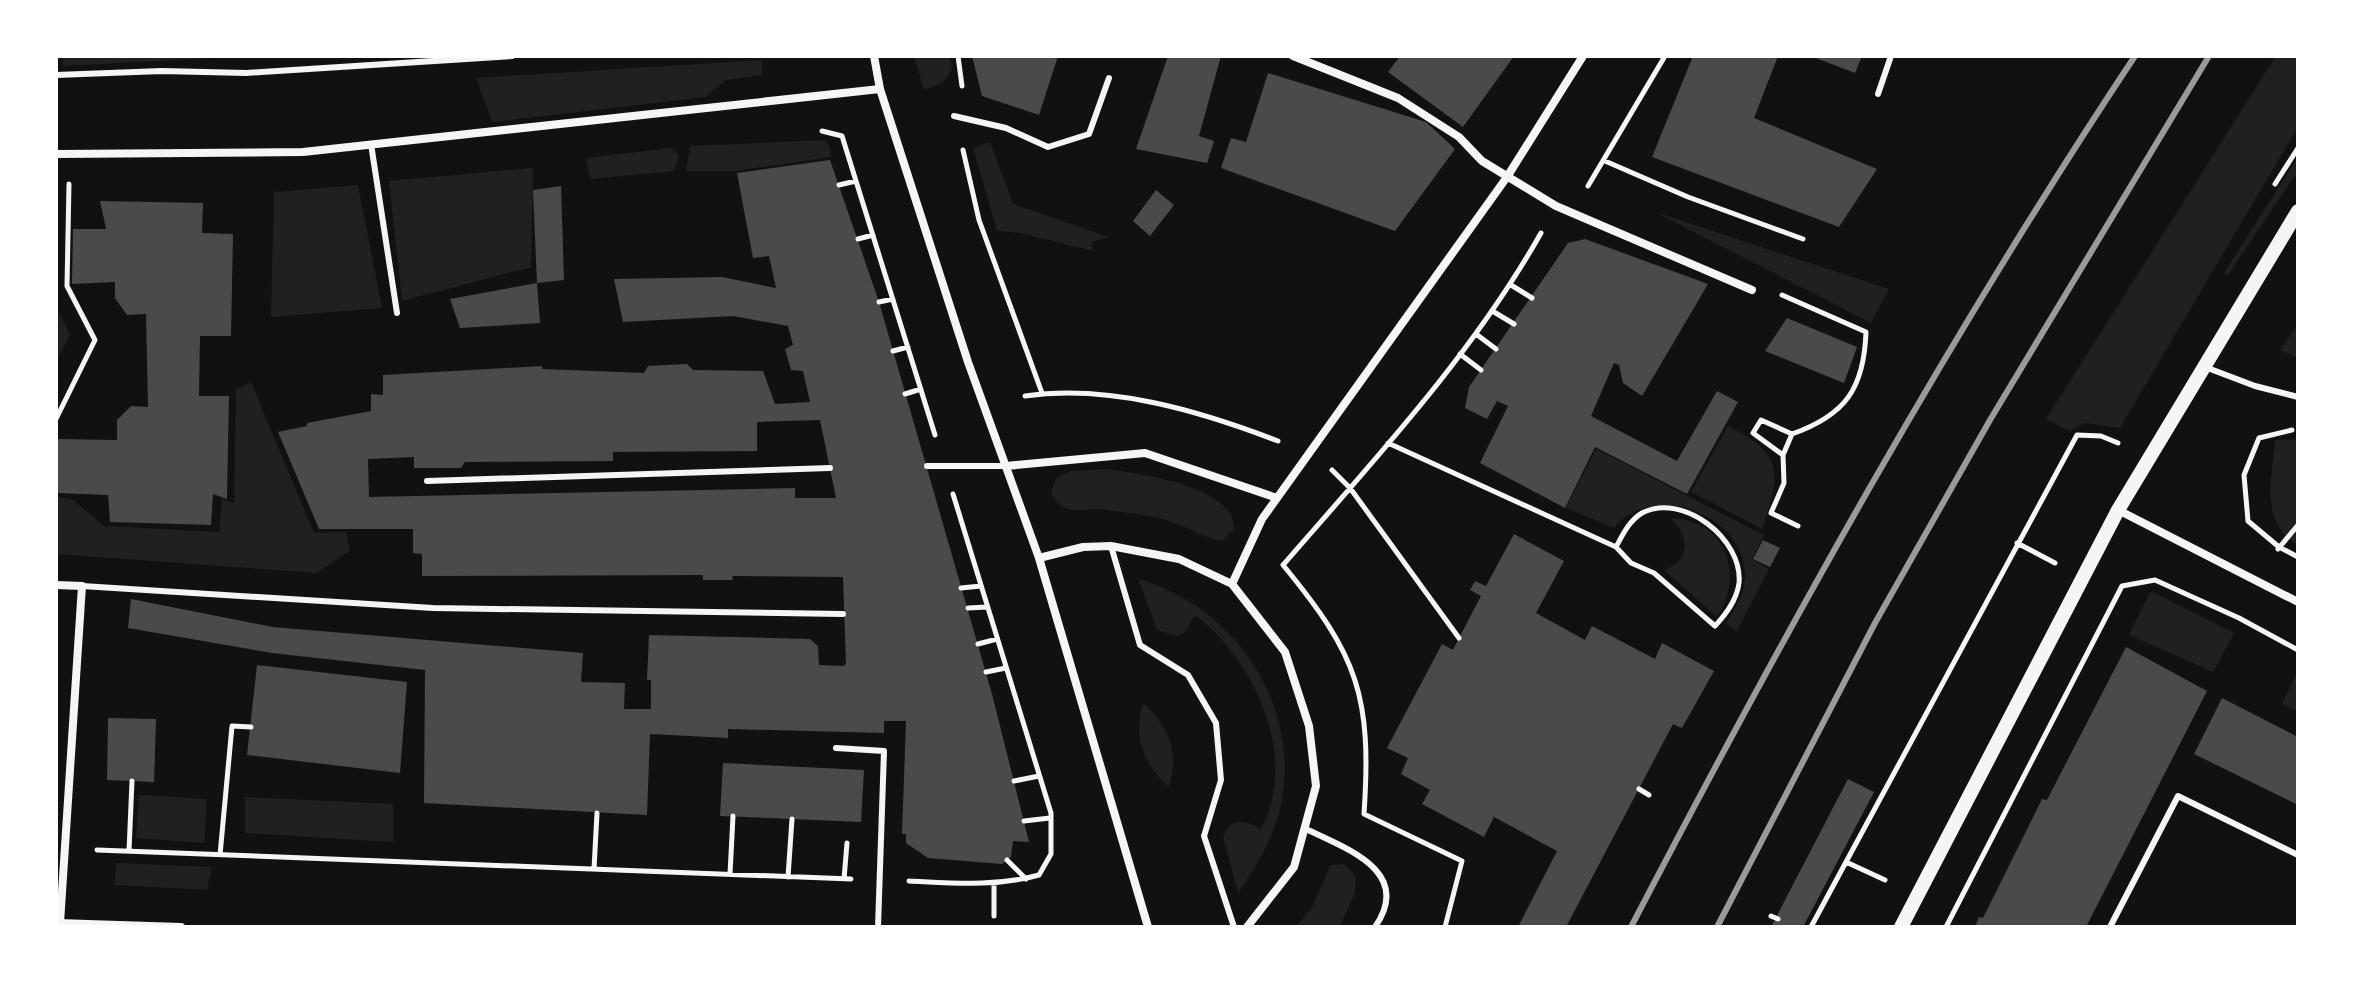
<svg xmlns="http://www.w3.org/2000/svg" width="2354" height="983" font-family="'Sofia Sans Condensed',sans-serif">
<rect width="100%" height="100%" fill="#111"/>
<path fill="#202020" d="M 63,56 L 247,56 L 63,66 Z
M 914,56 L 949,56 L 952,69 L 944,82 L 924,90 Z
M 2276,56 L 2298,56 L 2298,127 L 2120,428 L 2085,423 L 2069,431 L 2046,419 Z
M 762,60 L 762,75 L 726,80 L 706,97 L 492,122 L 476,78 Z
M 825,140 L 830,148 L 830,157 L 736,171 L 686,171 L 690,146 Z
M 990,142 L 1013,204 L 1109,237 L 1092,242 L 1093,251 L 1021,233 L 997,231 L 973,148 Z
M 671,148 L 679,156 L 674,171 L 590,179 L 586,158 Z
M 2298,157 L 2298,171 L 2228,275 L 2224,273 Z
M 533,168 L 531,267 L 402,301 L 389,181 Z
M 358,185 L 382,308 L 271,317 L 274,192 Z
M 1655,212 L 1889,289 L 1871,323 Z
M 56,306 L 70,335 L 56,361 Z
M 2298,324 L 2298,358 L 2280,350 Z
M 251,382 L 314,533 L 346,532 L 350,551 L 316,573 L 56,554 L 56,497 L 72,499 L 104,526 L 219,532 L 222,499 L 234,503 L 236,389 Z
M 1728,426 C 1785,455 1781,473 1762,529 L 1691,492 Z
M 2275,440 L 2298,440 L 2298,545 C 2259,523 2272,478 2275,440 Z
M 1596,449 L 1764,535 L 1752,559 L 1769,569 L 1737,631 L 1726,624 C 1734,610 1744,595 1745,579 C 1748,515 1653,479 1614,528 L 1566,508 Z
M 1107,469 C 1140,474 1236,486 1234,529 L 1222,541 C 1204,538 1192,529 1175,523 C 1155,515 1129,513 1107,510 C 1084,507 1064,518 1051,494 L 1056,478 L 1071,471 Z
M 1670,518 C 1726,519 1745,575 1717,617 L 1664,570 C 1692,561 1689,534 1670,518 Z
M 1138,579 C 1230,605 1296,695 1283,793 C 1278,830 1259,863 1238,893 L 1223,837 C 1230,818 1245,819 1261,829 C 1300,758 1254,659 1195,615 L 1185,632 L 1179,636 L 1157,630 Z
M 2151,591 L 2234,633 L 2213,672 L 2129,635 Z
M 2298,670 L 2298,712 L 2282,704 Z
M 1143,703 C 1169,726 1180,753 1169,787 C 1143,765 1133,736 1143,703 Z
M 139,795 L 207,799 L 204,843 L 136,838 Z
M 245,797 L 393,804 L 393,842 L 245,833 Z
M 116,863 L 212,867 L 207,890 L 115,885 Z
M 1344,864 L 1356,876 L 1355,893 L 1340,926 L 1296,927 L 1312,907 L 1331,865 Z"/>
<path fill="#4a4a4a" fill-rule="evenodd" d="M 972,56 L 1058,56 L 1039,115 L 982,96 Z
M 1168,56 L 1221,56 L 1199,136 L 1214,141 L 1207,163 L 1136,149 Z
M 1400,56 L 1514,56 L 1463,127 L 1388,72 Z
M 1693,56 L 1778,56 L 1754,118 L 1877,169 L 1839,227 L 1652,157 Z
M 1811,56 L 1862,56 L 1855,73 Z
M 1268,73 L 1426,122 L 1455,149 L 1395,231 L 1221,168 L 1231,138 L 1246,142 Z
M 830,160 L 879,302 L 992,694 L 1029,842 L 1013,841 L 1011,857 L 1002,864 L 928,858 L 906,843 L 906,834 L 902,834 L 906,721 L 884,721 L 884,733 L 728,729 L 728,738 L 650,734 L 647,815 L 424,803 L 425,670 L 272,653 L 128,628 L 131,599 L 273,627 L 583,653 L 581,682 L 625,683 L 624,709 L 651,709 L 651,680 L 647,680 L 649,635 L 810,639 L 818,646 L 819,665 L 843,666 L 846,664 L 843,577 L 732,576 L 733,580 L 703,580 L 703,575 L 422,576 L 422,554 L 413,553 L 413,529 L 319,529 L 278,432 L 307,426 L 307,423 L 371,411 L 371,394 L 383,395 L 383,375 L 542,366 L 542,369 L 644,373 L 648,366 L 687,364 L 693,370 L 763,371 L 775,404 L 810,402 L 803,371 L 791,370 L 785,349 L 793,345 L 788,326 L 733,316 L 623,322 L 614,279 L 722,277 L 776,288 L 769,256 L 753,258 L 737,173 ZM 820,420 L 836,498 L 795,498 L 795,488 L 369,497 L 368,459 L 414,457 L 414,468 L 461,468 L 465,462 L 613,461 L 613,452 L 757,451 L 757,422 Z
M 561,186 L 564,280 L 537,283 L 540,323 L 460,328 L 450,299 L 537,283 L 533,190 Z
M 1156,190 L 1174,205 L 1150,236 L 1133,221 Z
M 100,201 L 203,203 L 202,233 L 233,234 L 231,336 L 200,336 L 199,396 L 229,396 L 227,499 L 213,494 L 211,525 L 110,522 L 108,495 L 56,493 L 56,439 L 117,440 L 117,420 L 131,406 L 148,407 L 146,314 L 127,315 L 115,298 L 115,282 L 72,284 L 73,229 L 106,229 Z
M 1585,239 L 1708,284 L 1642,396 L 1623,383 L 1619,365 L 1614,363 L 1591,416 L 1677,461 L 1717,391 L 1738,402 L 1687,494 L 1595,447 L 1565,508 L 1480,463 L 1508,406 L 1497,401 L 1487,419 L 1465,408 L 1469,387 L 1568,243 Z
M 1787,318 L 1857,347 L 1844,383 L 1765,351 Z
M 1514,534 L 1564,561 L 1536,613 L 1585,640 L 1592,626 L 1655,659 L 1662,643 L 1714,671 L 1682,728 L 1673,724 L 1566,927 L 1518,927 L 1557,851 L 1494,817 L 1484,837 L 1422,804 L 1430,790 L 1401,774 L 1408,758 L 1387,748 L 1442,644 L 1453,650 L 1459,638 L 1481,596 L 1470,590 L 1475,581 L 1486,586 Z
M 1763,540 L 1780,548 L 1770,567 L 1753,559 Z
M 2126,647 L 2207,691 L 2086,927 L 1975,927 L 1979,917 L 1983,918 L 2042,799 L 2047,800 Z
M 257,665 L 407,682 L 400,773 L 247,755 Z
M 2222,698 L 2298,737 L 2298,805 L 2194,754 Z
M 108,718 L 156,719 L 154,782 L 107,780 Z
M 723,763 L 864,770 L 861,822 L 720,816 Z
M 1848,779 L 1874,792 L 1803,927 L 1771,927 Z"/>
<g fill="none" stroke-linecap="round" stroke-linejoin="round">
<path stroke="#f5f5f5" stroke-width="5" d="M 958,56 L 962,86
M 822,131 L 842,136 L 935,435
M 963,150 L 979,220 L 1042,393
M 1605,161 L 1688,197 L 1803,239
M 2275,184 L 2298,148
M 839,185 L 856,181
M 1588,186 L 1665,56
M 858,239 L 873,235
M 1511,285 L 1532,298
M 1782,295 L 1866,332 C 1864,388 1846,415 1792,434 L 1783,455 L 1784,483 L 1771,513 L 1798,526
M 879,302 L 893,299
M 1494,312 L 1514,324
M 1476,334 L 1496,349
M 893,351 L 908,347
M 1460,354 L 1481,370
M 905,394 L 921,389
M 1025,396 C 1110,384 1200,411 1278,441
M 56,419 L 95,340 L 67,286 L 69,184
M 2292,430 L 2259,438 L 2244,475 L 2248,521 L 2279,547 L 2298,557
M 1388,443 L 1616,547 C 1623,534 1629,521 1642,513 C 1683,492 1743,539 1739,583 C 1737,600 1726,614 1715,626 L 1654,573 L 1631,563 L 1616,547
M 1783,455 L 1753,433 L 1761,420 L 1792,434
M 1332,470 L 1350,488 L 1459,638
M 2017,543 L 2055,563
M 2278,549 L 2298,525
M 961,588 L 981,586
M 968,608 L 987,607
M 978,644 L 997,639
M 986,672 L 1006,668
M 1014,781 L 1039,776
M 1639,789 L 1649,795
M 1024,821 L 1050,818
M 97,850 L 851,879
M 129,851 L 132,781
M 220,855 L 232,726 L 251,727
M 1007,860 L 1026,879
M 1846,862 L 2077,435 L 2101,436 L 2118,443
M 594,869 L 597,813
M 730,874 L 733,816
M 788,877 L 792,819
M 844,879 L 847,843
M 909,881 C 953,883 996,887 1039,875 L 1051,854 L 1051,813 L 953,494
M 994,916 L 994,884
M 1771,916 L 1778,919
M 1445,927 L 1462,861 L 1364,814 C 1372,696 1358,656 1283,565 C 1375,459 1472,355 1541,233
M 1811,927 L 1846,862 L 1885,880
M 1946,927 L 2122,586 L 2155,580 L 2239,618 L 2298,650"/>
<path stroke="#f5f5f5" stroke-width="6" d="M 56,75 L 162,71 L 246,73 L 512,56
M 1878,94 L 1891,56
M 954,116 L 1006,128 L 1048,147 L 1089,134 L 1109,78
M 371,144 L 397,313
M 2205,367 L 2255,386 L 2298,397
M 927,466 L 1006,466
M 427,481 L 830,468
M 1111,546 L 1140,645 L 1188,675 L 1216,723 L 1221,780 L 1204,836 L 1234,927
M 82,586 L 433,608 L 843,614
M 836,748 L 884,751 L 878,927
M 1306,829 C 1345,848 1414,871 1375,927
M 2110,927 L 2178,796 L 2298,855"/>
<path stroke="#f5f5f5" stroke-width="8" d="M 874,56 L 880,89 L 968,362 L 1039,558 L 1148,927
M 1293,56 L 1398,98 L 1459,137 L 1482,161 L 1556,206 L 1752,290
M 56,154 L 303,152 L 880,89
M 1006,466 L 1145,453 L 1277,498
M 2118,510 L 2298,602
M 1039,558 L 1083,547 L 1111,546 L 1179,559 L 1232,584 L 1285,652 L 1309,726 L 1316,786 L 1294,867 L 1247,927
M 1232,584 L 1262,519 L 1507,177 L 1583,56
M 56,585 L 82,586 L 60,923
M 57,923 L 181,927"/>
<path stroke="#f5f5f5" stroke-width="14" d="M 1901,927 L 2118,510 L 2298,211"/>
<path stroke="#9a9a9a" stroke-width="6" d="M 1631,927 C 1786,629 1949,336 2135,56
M 1717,927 L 1875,623 L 1990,420 L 2209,56"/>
</g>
<rect width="2354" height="983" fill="none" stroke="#ffffff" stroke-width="116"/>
</svg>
